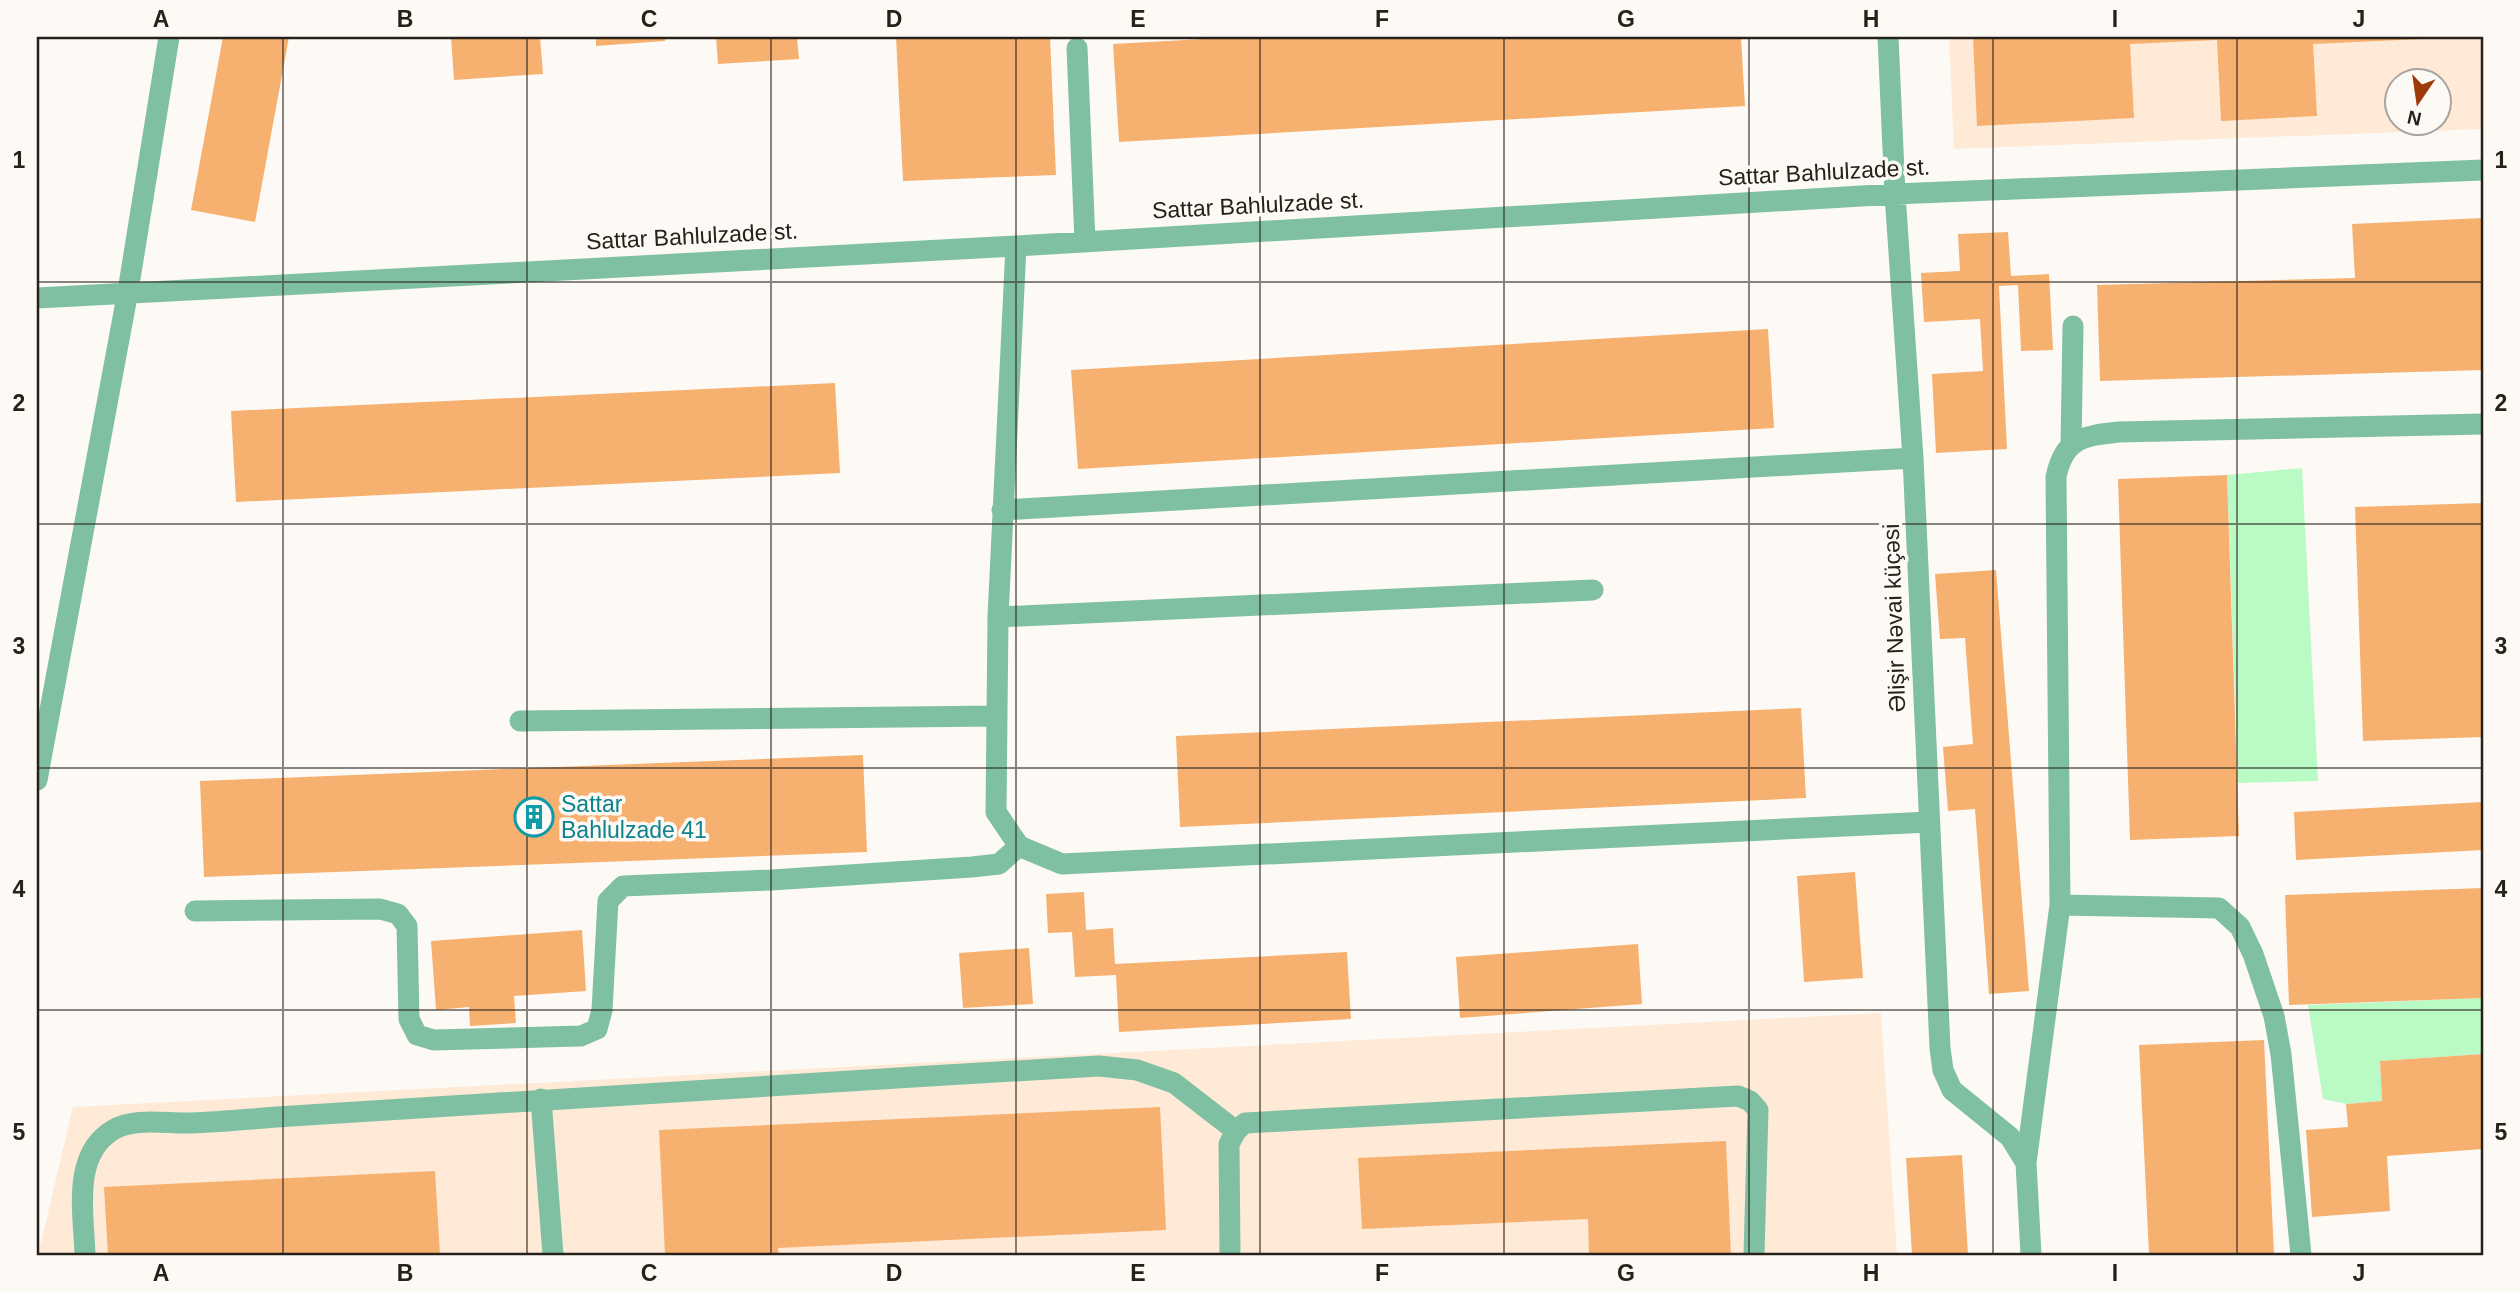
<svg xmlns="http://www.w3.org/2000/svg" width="2520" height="1292" font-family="Arial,sans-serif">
<rect width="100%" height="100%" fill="#fdfaf6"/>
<path fill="#feead7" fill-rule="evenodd" d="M 1949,37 L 2483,37 L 2483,129 L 1954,149 ZM 2398,80 L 2440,80 L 2440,122 L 2398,122 Z
M 1881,1013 L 1897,1255 L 38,1255 L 73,1107 Z"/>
<path fill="#b9fac5" d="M 2302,468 L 2318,781 L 2238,783 L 2227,475 Z
M 2483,998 L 2483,1054 L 2380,1061 L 2382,1101 L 2346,1104 L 2323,1099 L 2308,1005 Z"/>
<path fill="#f6b170" d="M 223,37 L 289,37 L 255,222 L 191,210 Z
M 451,37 L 540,37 L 543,74 L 454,80 Z
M 596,37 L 665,37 L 665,41 L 596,46 Z
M 716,37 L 797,37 L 799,59 L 718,64 Z
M 896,37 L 1050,37 L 1056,175 L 903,181 Z
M 1239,37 L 1741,37 L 1745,106 L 1119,142 L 1113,44 Z
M 1973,37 L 2421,37 L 2421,39 L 2313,44 L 2317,116 L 2221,121 L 2217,40 L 2130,44 L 2134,118 L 1977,126 Z
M 2483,218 L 2483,370 L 2100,381 L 2097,285 L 2355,278 L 2352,224 Z
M 2008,232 L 2011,276 L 2049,274 L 2053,350 L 2021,351 L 2018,285 L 1999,286 L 2007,449 L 1936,453 L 1932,374 L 1983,371 L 1980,319 L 1924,322 L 1921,273 L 1960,271 L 1958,234 Z
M 1768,329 L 1774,428 L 1078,469 L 1071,370 Z
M 835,383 L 840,473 L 236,502 L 231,411 Z
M 2227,475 L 2239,836 L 2130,840 L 2118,479 Z
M 2483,503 L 2483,737 L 2363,741 L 2355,507 Z
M 1996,570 L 2029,991 L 1989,994 L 1975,809 L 1948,811 L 1943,747 L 1973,744 L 1965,638 L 1940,639 L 1935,574 Z
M 1801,708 L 1806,798 L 1180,827 L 1176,736 Z
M 863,755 L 867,852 L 204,877 L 200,781 Z
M 2483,802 L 2483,850 L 2296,860 L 2294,812 Z
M 1855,872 L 1863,978 L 1804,982 L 1797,876 Z
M 2483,888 L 2483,998 L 2289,1005 L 2285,895 Z
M 1084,892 L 1086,930 L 1113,928 L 1115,964 L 1347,952 L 1351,1019 L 1119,1032 L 1116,975 L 1075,977 L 1072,932 L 1048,933 L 1046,894 Z
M 582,930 L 586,991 L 514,996 L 516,1023 L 470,1026 L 469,1007 L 436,1010 L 431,941 Z
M 1638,944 L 1642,1004 L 1460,1018 L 1456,957 Z
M 1029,948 L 1033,1004 L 963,1008 L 959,953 Z
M 2264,1040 L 2274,1255 L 2149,1255 L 2139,1045 Z
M 2483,1054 L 2483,1149 L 2387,1156 L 2390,1211 L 2312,1217 L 2306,1130 L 2348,1127 L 2346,1104 L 2382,1101 L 2380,1061 Z
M 1160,1107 L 1166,1230 L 778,1248 L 779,1255 L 665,1255 L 659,1130 Z
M 1726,1141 L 1731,1255 L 1589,1255 L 1588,1219 L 1362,1229 L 1358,1158 Z
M 1962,1155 L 1968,1255 L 1912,1255 L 1906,1158 Z
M 435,1171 L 440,1255 L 108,1255 L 104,1187 Z"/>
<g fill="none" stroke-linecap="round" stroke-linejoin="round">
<path stroke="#80c0a2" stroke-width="21" d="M 1888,37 L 1895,194 L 1913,458 L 1940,1048 L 1943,1070 L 1952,1090 L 2010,1137 L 2026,1163
M 1077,48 L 1085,242
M 1016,246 L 998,617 L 996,812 L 1019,846 L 1062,864 L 1929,822
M 37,298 L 1016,246 L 1895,194 L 2483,170
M 2071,445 L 2073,326
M 1002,510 L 1913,458
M 998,617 L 1593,590
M 520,721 L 997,716
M 37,780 L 128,291 L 169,37
M 2060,905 L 2219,908 L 2240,927 L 2253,954 L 2274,1016 L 2281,1054 L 2301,1255
M 195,911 L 380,909 L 398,914 L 407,926 L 409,1019 L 417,1035 L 434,1040 L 581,1036 L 597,1029 L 602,1010 L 608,901 L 623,886 L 771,880 L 972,867 L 999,864 L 1019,846
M 541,1099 L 553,1255
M 85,1255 C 84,1215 71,1155 113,1130 C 134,1117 167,1124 191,1123 C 225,1122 258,1118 292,1116 C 561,1097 830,1082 1099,1066 L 1137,1070 L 1174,1083 L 1236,1131
M 1230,1255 L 1229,1144 L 1236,1131 L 1245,1123 L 1738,1096 L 1750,1101 L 1758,1110 L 1754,1255
M 2031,1255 L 2026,1163 L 2060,905 L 2056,477 C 2064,438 2083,436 2119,432 L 2483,424"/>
</g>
<path fill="none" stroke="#28211b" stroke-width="2" stroke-opacity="0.55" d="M 283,37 L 283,1255M 527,37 L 527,1255M 771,37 L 771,1255M 1016,37 L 1016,1255M 1260,37 L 1260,1255M 1504,37 L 1504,1255M 1749,37 L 1749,1255M 1993,37 L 1993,1255M 2237,37 L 2237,1255M 37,282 L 2483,282M 37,524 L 2483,524M 37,768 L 2483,768M 37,1010 L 2483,1010"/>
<defs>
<g id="building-ring" transform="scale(2.0125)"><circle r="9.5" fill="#fdfaf6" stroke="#0f9aa8" stroke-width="1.5"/><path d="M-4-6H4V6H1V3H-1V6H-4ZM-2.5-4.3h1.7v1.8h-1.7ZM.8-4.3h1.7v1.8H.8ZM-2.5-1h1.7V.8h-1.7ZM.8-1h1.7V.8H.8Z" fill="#0f9aa8"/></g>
</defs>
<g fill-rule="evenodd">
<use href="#building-ring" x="534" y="817"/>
</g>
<g text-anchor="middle" stroke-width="7" stroke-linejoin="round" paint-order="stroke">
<g font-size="23" fill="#28211b" stroke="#fdfaf6">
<text transform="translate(1824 172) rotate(-3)" y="8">Sattar Bahlulzade st.</text>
<text transform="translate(1258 205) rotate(-3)" y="8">Sattar Bahlulzade st.</text>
<text transform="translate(692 236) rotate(-3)" y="8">Sattar Bahlulzade st.</text>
<text transform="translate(1894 618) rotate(-92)" y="8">Əlişir Nəvai küçəsi</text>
</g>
<g font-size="23" fill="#0d838f" stroke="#fdfaf6" text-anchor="start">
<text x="561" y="812">Sattar<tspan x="561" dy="26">Bahlulzade 41</tspan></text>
</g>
</g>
<rect width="2520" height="1292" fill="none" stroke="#fdfaf6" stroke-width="77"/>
<g transform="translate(2418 102) rotate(193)"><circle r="33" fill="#fdfaf6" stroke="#a8a39e" stroke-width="2"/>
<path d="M0-5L12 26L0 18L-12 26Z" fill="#9e3a09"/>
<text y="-10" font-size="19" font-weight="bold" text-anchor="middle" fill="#28211b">N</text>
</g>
<rect x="38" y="38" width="2444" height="1216" fill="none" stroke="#28211b" stroke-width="2.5"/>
<g font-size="23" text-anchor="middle" font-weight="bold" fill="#28211b">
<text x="161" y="27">A</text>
<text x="405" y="27">B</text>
<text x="649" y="27">C</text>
<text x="894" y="27">D</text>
<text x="1138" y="27">E</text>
<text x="1382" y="27">F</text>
<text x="1626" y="27">G</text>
<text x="1871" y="27">H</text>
<text x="2115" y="27">I</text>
<text x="2359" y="27">J</text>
<text x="19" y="168">1</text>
<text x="2501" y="168">1</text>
<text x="19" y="411">2</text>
<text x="2501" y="411">2</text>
<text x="19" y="654">3</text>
<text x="2501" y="654">3</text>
<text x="19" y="897">4</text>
<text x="2501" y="897">4</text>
<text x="19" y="1140">5</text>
<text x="2501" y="1140">5</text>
<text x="161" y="1281">A</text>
<text x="405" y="1281">B</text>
<text x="649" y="1281">C</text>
<text x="894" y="1281">D</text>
<text x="1138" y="1281">E</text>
<text x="1382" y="1281">F</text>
<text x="1626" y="1281">G</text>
<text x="1871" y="1281">H</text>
<text x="2115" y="1281">I</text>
<text x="2359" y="1281">J</text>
</g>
</svg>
